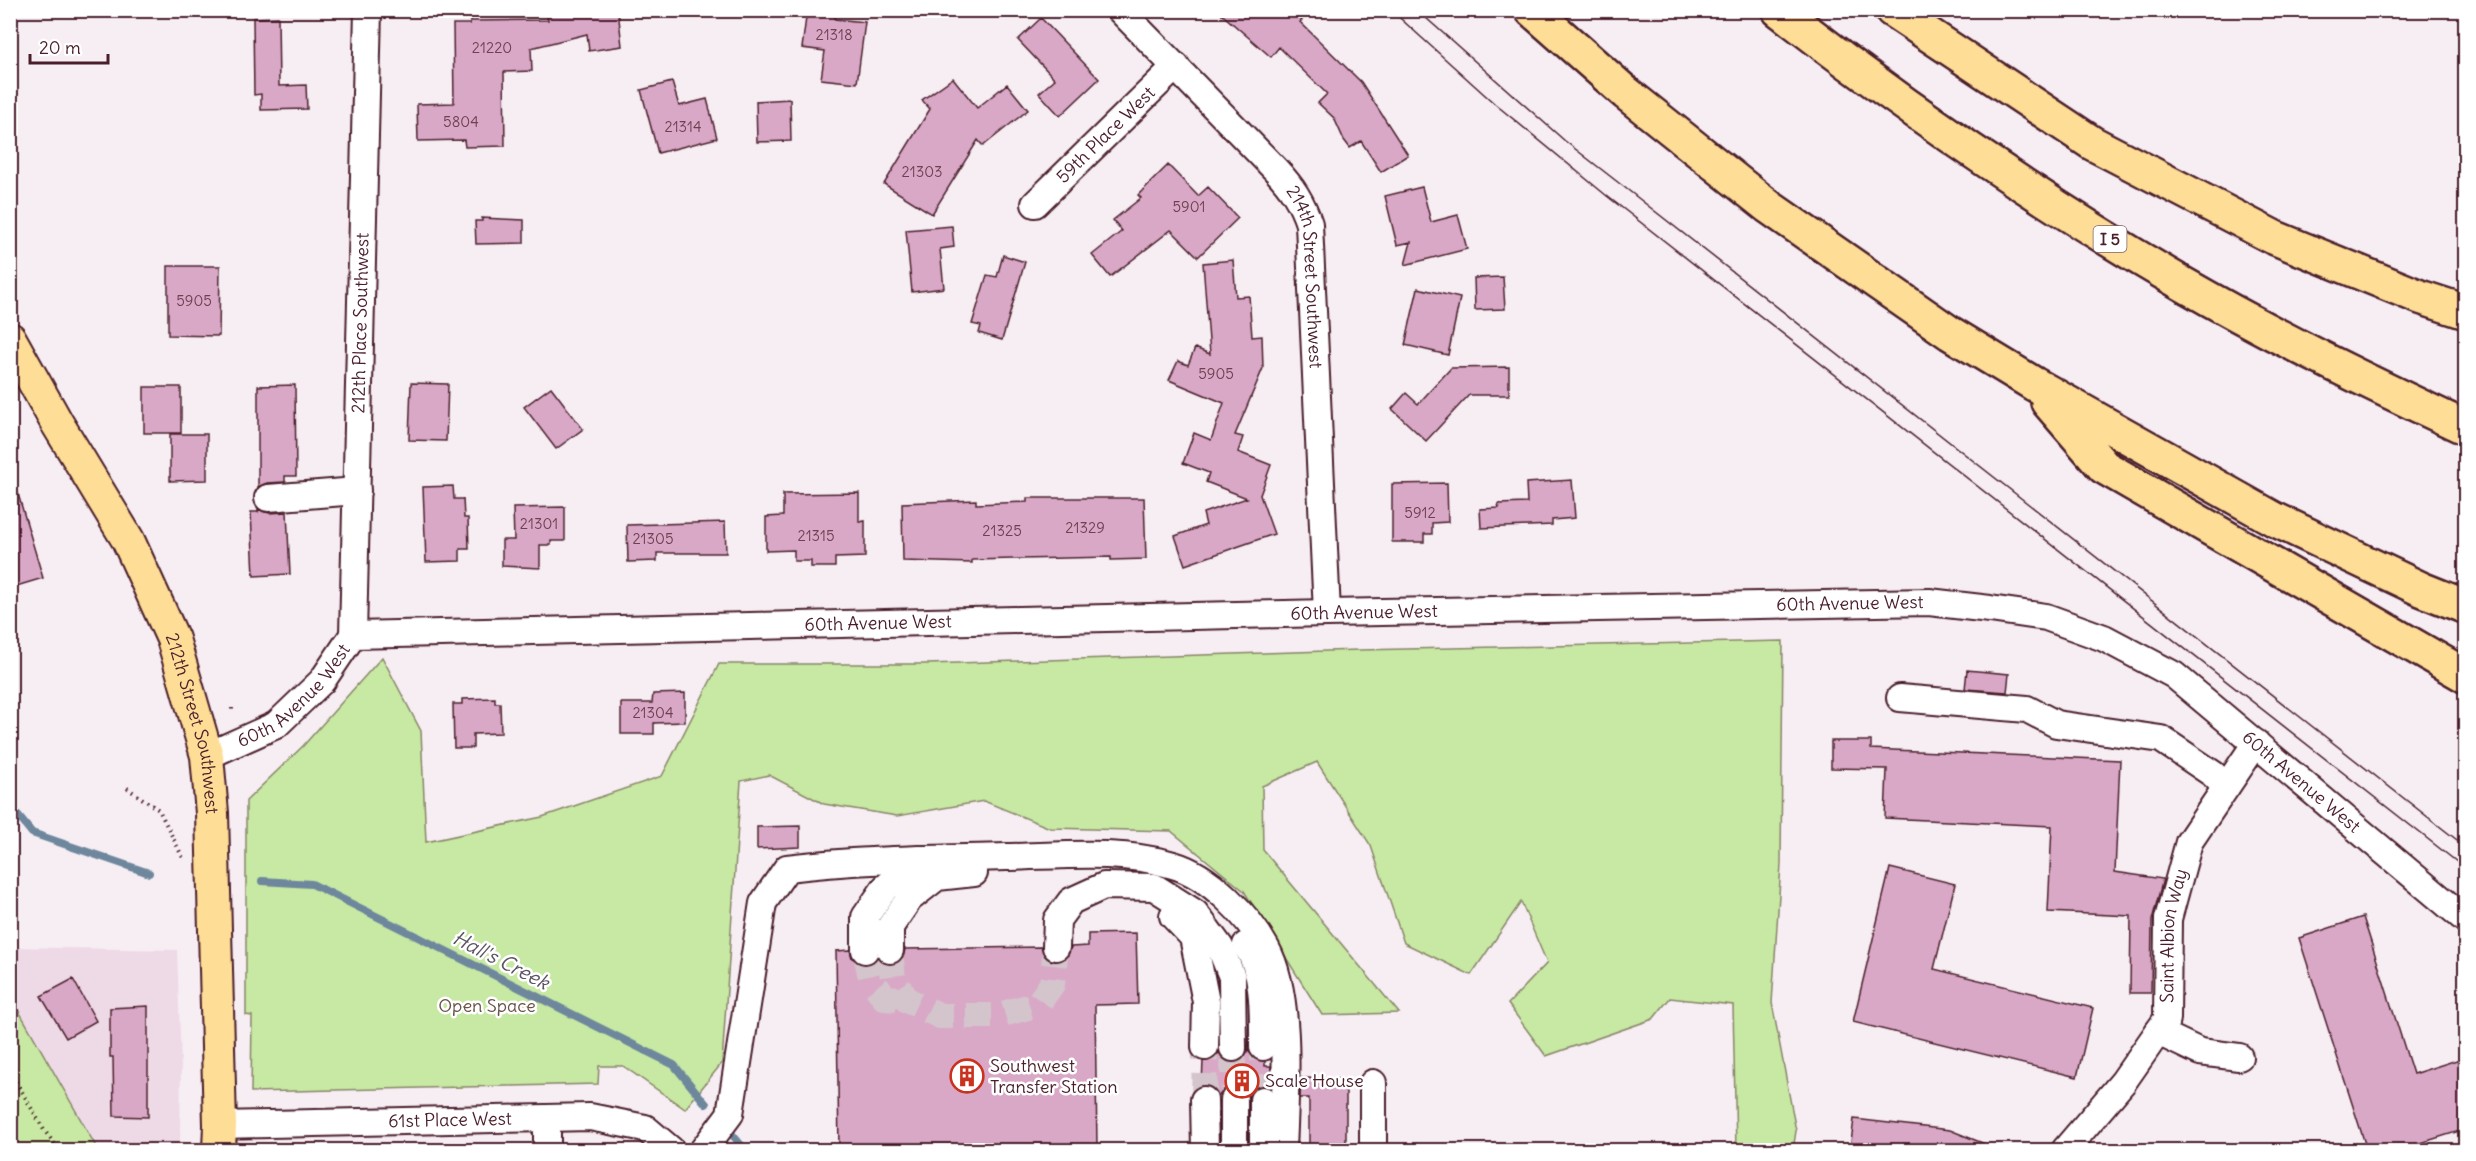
<svg xmlns="http://www.w3.org/2000/svg" width="2476" height="1161" font-family="Delius,sans-serif">
<rect width="100%" height="100%" fill="#f7eef4"/>
<filter id="ink" filterUnits="userSpaceOnUse"><feTurbulence type="fractalNoise" baseFrequency=".0167" numOctaves="2"/><feDisplacementMap in="SourceGraphic" scale="12" xChannelSelector="R" yChannelSelector="G"/><feConvolveMatrix kernelMatrix="1 2 1 2 8 2 1 2 1" color-interpolation-filters="sRGB"/></filter>
<g filter="url(#ink)">
<path fill="#eed9e6" d="M 10,947 L 177,950 L 181,1064 L 180,1150 L 99,1150 L 11,996 Z"/>
<path fill="#c7e9a3" stroke="#888467" stroke-width="1.5" d="M 1783,641 L 1781,864 L 1772,1003 L 1796,1131 L 1793,1150 L 1736,1150 L 1733,1005 L 1670,998 L 1653,1019 L 1546,1056 L 1508,1004 L 1547,963 L 1521,902 L 1471,975 L 1404,943 L 1371,846 L 1317,762 L 1262,786 L 1263,850 L 1399,1013 L 1322,1015 L 1244,891 L 1171,831 L 1050,828 L 984,801 L 897,816 L 824,804 L 769,775 L 741,781 L 722,1063 L 685,1109 L 623,1066 L 599,1066 L 598,1084 L 251,1092 L 252,1016 L 246,1015 L 246,801 L 303,746 L 382,657 L 421,731 L 426,842 L 542,817 L 662,776 L 719,664 L 928,664 L 1359,650 Z
M 10,997 L 11,997 L 98,1150 L 11,1150 Z"/>
<g fill="none" stroke-linecap="round" stroke-linejoin="round">
<path stroke="#6e879c" stroke-width="8" d="M 10,806 L 32,833 L 149,873
M 262,881 L 312,884 L 674,1065 L 706,1104
M 731,1133 L 745,1150"/>
</g>
<path fill="#d9a8c6" stroke="#4a1f2b" stroke-width="1.5" d="M 545,10 L 618,10 L 622,46 L 589,51 L 587,34 L 531,48 L 532,71 L 504,72 L 505,146 L 465,147 L 464,140 L 418,141 L 417,104 L 454,103 L 453,24 L 470,24 L 470,21 L 548,20 Z
M 807,10 L 836,10 L 835,19 L 865,22 L 857,83 L 821,79 L 825,51 L 802,48 Z
M 1217,10 L 1292,10 L 1302,20 L 1300,22 L 1361,82 L 1408,155 L 1381,172 L 1361,141 L 1350,148 L 1344,140 L 1334,118 L 1318,103 L 1327,94 L 1279,47 L 1271,57 Z
M 278,17 L 279,86 L 306,85 L 307,109 L 261,110 L 261,94 L 254,95 L 253,18 Z
M 1041,18 L 1099,79 L 1060,116 L 1039,93 L 1055,79 L 1018,40 Z
M 953,78 L 977,108 L 1007,84 L 1028,110 L 983,146 L 978,140 L 932,214 L 884,184 L 930,109 L 922,100 Z
M 672,82 L 679,106 L 707,99 L 717,138 L 658,153 L 641,90 Z
M 790,99 L 791,141 L 757,142 L 756,101 Z
M 1168,165 L 1198,196 L 1208,187 L 1238,218 L 1198,257 L 1171,230 L 1110,277 L 1092,255 L 1122,231 L 1113,220 L 1141,198 L 1138,195 Z
M 1422,187 L 1431,222 L 1458,215 L 1467,249 L 1405,265 L 1411,242 L 1397,245 L 1385,196 Z
M 482,218 L 524,220 L 524,243 L 476,244 L 475,221 L 482,221 Z
M 952,226 L 954,247 L 940,249 L 944,288 L 912,292 L 906,230 Z
M 1003,255 L 1025,262 L 1002,340 L 979,333 L 981,326 L 972,324 L 987,275 L 997,277 Z
M 1233,260 L 1236,297 L 1249,296 L 1252,337 L 1262,336 L 1263,368 L 1235,435 L 1243,437 L 1238,452 L 1271,465 L 1260,495 L 1274,534 L 1185,565 L 1175,536 L 1206,525 L 1203,513 L 1247,498 L 1206,482 L 1209,473 L 1183,463 L 1194,433 L 1211,440 L 1224,403 L 1169,380 L 1178,361 L 1188,365 L 1195,348 L 1210,354 L 1203,263 Z
M 168,266 L 220,266 L 219,336 L 168,335 Z
M 1503,277 L 1505,309 L 1475,310 L 1474,278 Z
M 1418,288 L 1460,298 L 1448,355 L 1405,345 Z
M 1509,367 L 1509,395 L 1469,395 L 1426,441 L 1392,409 L 1406,393 L 1418,404 L 1451,368 Z
M 411,383 L 448,384 L 446,441 L 409,440 Z
M 295,385 L 296,476 L 285,476 L 285,482 L 267,483 L 258,487 L 258,386 Z
M 144,387 L 181,387 L 181,433 L 144,433 Z
M 551,387 L 583,429 L 556,449 L 524,407 Z
M 170,434 L 207,434 L 207,480 L 170,481 Z
M 1572,480 L 1575,518 L 1552,520 L 1552,525 L 1481,528 L 1480,509 L 1499,508 L 1498,504 L 1527,503 L 1526,483 Z
M 1447,483 L 1448,522 L 1432,523 L 1432,534 L 1424,534 L 1424,542 L 1392,542 L 1392,484 Z
M 453,486 L 454,499 L 463,499 L 464,518 L 468,518 L 469,549 L 460,549 L 460,561 L 426,562 L 423,487 Z
M 16,487 L 43,578 L 10,588 L 10,488 Z
M 859,493 L 859,522 L 865,521 L 865,557 L 835,558 L 835,567 L 811,567 L 811,561 L 794,561 L 794,550 L 766,551 L 766,517 L 783,516 L 783,494 Z
M 1027,498 L 1144,498 L 1146,559 L 1111,560 L 1111,557 L 972,560 L 972,563 L 903,561 L 902,503 L 976,500 L 976,504 L 1027,502 Z
M 565,507 L 565,541 L 551,541 L 551,545 L 540,545 L 540,568 L 502,566 L 502,540 L 514,540 L 513,508 Z
M 258,509 L 269,513 L 287,512 L 290,574 L 254,576 L 251,512 L 258,512 Z
M 725,522 L 726,553 L 657,553 L 657,561 L 628,562 L 627,525 Z
M 1967,670 L 2009,674 L 2007,692 L 1965,689 Z
M 685,693 L 685,722 L 654,723 L 654,734 L 621,734 L 621,703 L 652,703 L 653,694 Z
M 495,698 L 495,703 L 500,703 L 501,733 L 473,734 L 473,748 L 454,748 L 453,704 L 462,704 L 462,699 Z
M 1831,741 L 1871,741 L 1871,749 L 2120,760 L 2115,872 L 2163,879 L 2152,920 L 2151,993 L 2130,993 L 2131,916 L 2048,912 L 2052,826 L 1885,818 L 1887,769 L 1831,768 Z
M 800,826 L 800,847 L 757,849 L 757,827 Z
M 1890,868 L 1955,884 L 1934,969 L 2093,1008 L 2077,1077 L 1853,1022 Z
M 2363,917 L 2413,1074 L 2466,1057 L 2466,1129 L 2398,1150 L 2367,1150 L 2299,938 Z
M 1136,933 L 1138,1004 L 1095,1005 L 1097,1147 L 1024,1149 L 1024,1150 L 839,1150 L 836,951 L 850,950 L 852,958 L 864,965 L 872,963 L 878,958 L 883,963 L 891,965 L 903,958 L 905,949 L 1041,947 L 1048,959 L 1056,962 L 1068,955 L 1071,947 L 1088,946 L 1088,934 Z
M 73,979 L 96,1021 L 66,1038 L 41,996 Z
M 148,1006 L 148,1117 L 114,1116 L 113,1057 L 110,1057 L 110,1008 Z
M 1248,1049 L 1255,1060 L 1265,1061 L 1265,1066 L 1271,1066 L 1270,1087 L 1264,1085 L 1256,1087 L 1248,1097 L 1242,1087 L 1233,1085 L 1226,1087 L 1218,1097 L 1212,1087 L 1202,1085 L 1203,1061 L 1213,1060 L 1219,1052 L 1225,1061 L 1234,1063 L 1241,1061 Z
M 1301,1078 L 1346,1079 L 1346,1150 L 1309,1150 L 1309,1098 L 1300,1098 Z
M 1854,1119 L 1950,1130 L 2000,1150 L 1850,1150 Z"/>
<g fill="none" stroke-linecap="round" stroke-linejoin="round">
<path stroke="#d4c5cc" stroke-width="26" stroke-dasharray="26 13" stroke-linecap="butt" d="M 865,950 L 872,981 L 885,998 L 907,1000
M 890,950 L 893,979 L 907,1000 L 940,1016 L 996,1016 L 1038,1004 L 1052,984 L 1056,947
M 1233,1048 L 1234,1100
M 1204,1100 L 1205,1047
M 1263,1100 L 1263,1047"/>
<g stroke="#4a1f2b" stroke-width="30">
<g id="minor">
<path id="s1" d="M 1120,10 L 1276,170 C 1292,187 1302,202 1309,224 L 1327,613"/>
<path id="s2" d="M 1035,204 L 1176,66"/>
<path d="M 268,498 L 357,491"/>
<path id="s3" d="M 353,635 L 368,10"/>
<path d="M 1900,698 L 2027,709 L 2056,724 L 2161,739 L 2213,774 L 2226,787"/>
<path id="s4" d="M 207,756 L 276,725 L 322,681 L 353,635 L 1327,613 L 1929,602 L 1990,609 L 2046,617 L 2104,638 L 2174,675 L 2466,920"/>
<path d="M 1173,916 L 1193,937 L 1206,1002 L 1205,1047"/>
<path d="M 1246,945 C 1265,973 1263,1014 1263,1047"/>
<path d="M 1056,947 L 1057,920 L 1071,901 L 1104,886 L 1154,887 L 1195,913 L 1220,947 L 1232,977 L 1233,1048"/>
<path d="M 865,950 L 865,917 L 885,888 L 919,859"/>
<path d="M 890,950 L 890,927 L 909,899 L 937,877 L 974,873"/>
<path d="M 2158,1032 L 2200,1052 L 2239,1057"/>
<path d="M 1373,1083 L 1373,1150"/>
<path d="M 1204,1100 L 1205,1150"/>
<path d="M 1234,1100 L 1234,1150"/>
<path d="M 1263,1100 L 1263,1150"/>
<path id="s5" d="M 220,1125 L 590,1117 L 645,1128 L 671,1150"/>
<path d="M 547,1150 L 547,1118"/>
<path d="M 703,1150 L 730,1114 L 763,903 L 787,868 C 860,859 933,859 1006,857 C 1061,856 1119,849 1173,865 C 1209,875 1248,915 1266,948 C 1293,997 1285,1094 1283,1150"/>
<path id="s6" d="M 2065,1150 L 2123,1082 L 2167,1019 L 2168,919 L 2189,842 L 2256,743"/>
</g>
</g>
<g stroke="#4a1f2b" stroke-width="36">
<g id="major">
<path id="s7" d="M 10,339 L 57,423 L 128,540 L 173,639 L 207,756 L 212,813 L 220,1125 L 219,1150"/>
</g>
</g>
<g stroke="#4a1f2b" stroke-width="38">
<path id="highway" d="M 1532,10 L 1626,93 L 1769,207 L 1950,333 L 2034,384 L 2274,519 L 2421,589 L 2466,607
M 1779,10 C 1908,110 2042,202 2183,284 C 2275,337 2370,383 2466,428
M 1892,10 L 2092,143 L 2273,237 L 2420,297 L 2466,312
M 2048,402 L 2104,467 L 2466,676"/>
</g>
<path stroke="#4a1f2b" stroke-width="4" stroke-dasharray="1.5 4.5" stroke-linecap="butt" d="M 232,708 L 232,713
M 127,788 L 159,810 L 184,860
M 10,1071 L 44,1130 L 59,1150"/>
<use href="#minor" stroke="#fff" stroke-width="26"/>
<use href="#major" stroke="#fedd96" stroke-width="32"/>
<use href="#highway" stroke="#fedd96" stroke-width="33"/>
<path stroke="#4a1f2b" stroke-width="1.5" d="M 1391,10 L 1495,104 L 1607,196 L 2466,869
M 1417,10 L 1565,141 L 1633,194 L 2466,847"/>
</g>
</g>
<defs>
<g id="building-ring" transform="scale(1.725)"><circle r="9.5" fill="#fff" stroke="#c8321e" stroke-width="1.5"/><path d="M-4-6H4V6H1V3H-1V6H-4ZM-2.5-4.3h1.7v1.8h-1.7ZM.8-4.3h1.7v1.8H.8ZM-2.5-1h1.7V.8h-1.7ZM.8-1h1.7V.8H.8Z" fill="#c8321e"/></g>
</defs>
<g fill-rule="evenodd">
<use href="#building-ring" x="967" y="1076"/>
<use href="#building-ring" x="1242" y="1081"/>
</g>
<g text-anchor="middle" stroke-width="5" stroke-linejoin="round" paint-order="stroke">
<g font-size="15" fill="#6e4152">
<text x="834" y="40">21318</text>
<text x="492" y="53">21220</text>
<text x="461" y="127">5804</text>
<text x="683" y="132">21314</text>
<text x="922" y="177">21303</text>
<text x="1189" y="212">5901</text>
<text x="194" y="306">5905</text>
<text x="1216" y="379">5905</text>
<text x="1420" y="518">5912</text>
<text x="539" y="529">21301</text>
<text x="1085" y="533">21329</text>
<text x="1002" y="536">21325</text>
<text x="816" y="541">21315</text>
<text x="653" y="544">21305</text>
<text x="653" y="718">21304</text>
</g>
<rect fill="#fff" stroke="#80626b" stroke-width="1.5" x="2093.5" y="226" width="33" height="26" rx="4.5"/>
<g font-size="16" font-weight="bold" fill="#4a1f2b">
<text x="2110" y="245">I 5</text>
</g>
<g font-size="18" fill="#4a1f2b" stroke="#fff">
<text dy="6" stroke="none"><textPath href="#s2" startOffset="99">59th Place West</textPath></text>
<text dy="6" stroke="none"><textPath href="#s1" startOffset="339">214th Street Southwest</textPath></text>
<text dy="6" stroke="none"><textPath href="#s3" startOffset="312">212th Place Southwest</textPath></text>
<text dy="6" stroke="none"><textPath href="#s4" startOffset="1692">60th Avenue West</textPath></text>
<text dy="6" stroke="none"><textPath href="#s4" startOffset="1206">60th Avenue West</textPath></text>
<text dy="6" stroke="none"><textPath href="#s4" startOffset="720">60th Avenue West</textPath></text>
<text dy="6" stroke="none"><textPath href="#s4" startOffset="108">60th Avenue West</textPath></text>
<text dy="6" stroke="none"><textPath href="#s7" startOffset="429">212th Street Southwest</textPath></text>
<text dy="6" stroke="none"><textPath href="#s4" startOffset="2196">60th Avenue West</textPath></text>
<text dy="6" stroke="none"><textPath href="#s6" startOffset="250">Saint Albion Way</textPath></text>
<text dy="6" stroke="none"><textPath href="#s5" startOffset="230">61st Place West</textPath></text>
</g>
<g font-size="18" fill="#695249" stroke="#fff">
<text x="487" y="1012">Open Space</text>
</g>
<g font-size="18" fill="#4a1f2b" stroke="#fff" text-anchor="start">
<text x="990" y="1072">Southwest<tspan x="990" dy="21">Transfer Station</tspan></text>
<text x="1265" y="1087">Scale House</text>
</g>
<g font-size="20" font-style="italic" fill="#5c5363" stroke="#fff">
<text transform="translate(501 960) rotate(27)" y="7">Hall's Creek</text>
</g>
</g>
<rect width="2476" height="1161" fill="none" stroke="#fff" stroke-width="36"/>
<rect x="18" y="18" width="2440" height="1125" fill="none" stroke="#4a1f2b" stroke-width="2" filter="url(#ink)"/>
<path d="M30 54v9h78v-9" fill="none" stroke="#4a1f2b" stroke-width="3"/>
<text x="39" y="54" font-size="18" fill="#4a1f2b" stroke="#ffffff" stroke-width="4.5" paint-order="stroke">20 m</text>
</svg>
